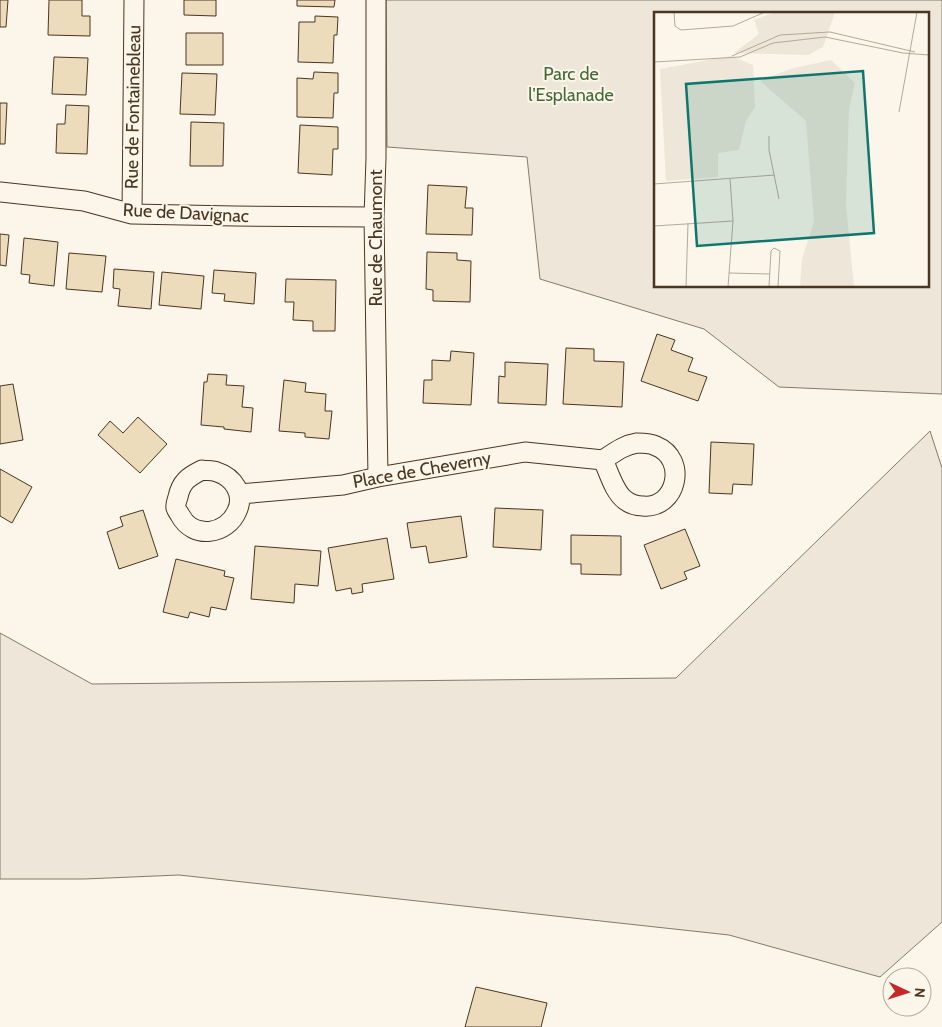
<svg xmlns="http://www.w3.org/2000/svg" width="942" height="1027" font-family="Cabin,sans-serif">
<rect width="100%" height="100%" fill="#fbf6e9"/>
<path fill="#ede6d9" stroke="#887966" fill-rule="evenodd" d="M 386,0 L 942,0 L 942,394 L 779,387 L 704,329 L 540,279 L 527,157 L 387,147 ZM 656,14 L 928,14 L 928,286 L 656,286 Z
M 930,431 L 942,468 L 942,922 L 880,977 L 729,935 L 179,875 L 84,879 L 0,879 L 0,633 L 92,684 L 676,678 Z"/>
<path fill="#ecdcbc" stroke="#4a3520" d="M 0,0 L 8,0 L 6,27 L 0,27 Z
M 49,0 L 82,0 L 82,16 L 90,16 L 90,36 L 48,35 Z
M 184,0 L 216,0 L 216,16 L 184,15 Z
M 297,0 L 335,0 L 334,7 L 297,6 Z
M 315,16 L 338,17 L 337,35 L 334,35 L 333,63 L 298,62 L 299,22 L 315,22 Z
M 186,33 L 223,33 L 223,65 L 186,65 Z
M 54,57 L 88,58 L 86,95 L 52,94 Z
M 314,72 L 338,73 L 338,93 L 334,93 L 333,118 L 297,117 L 297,78 L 313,79 Z
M 182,73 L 217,74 L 215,115 L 180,114 Z
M 0,103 L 7,103 L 5,144 L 0,144 Z
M 66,105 L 89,106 L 87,154 L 56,153 L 57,124 L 65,124 Z
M 191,122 L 224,123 L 223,166 L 190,166 Z
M 300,125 L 338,127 L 338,149 L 333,149 L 332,175 L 298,173 Z
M 428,185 L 467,187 L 465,208 L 473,208 L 472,235 L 426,234 Z
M 0,234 L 9,235 L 6,266 L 0,265 Z
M 24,238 L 58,242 L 54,286 L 29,283 L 30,275 L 21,274 Z
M 427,252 L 457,253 L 457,260 L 471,261 L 470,302 L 433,301 L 433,290 L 426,289 Z
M 69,253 L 106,256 L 102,292 L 66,289 Z
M 114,269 L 154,272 L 151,309 L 118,306 L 120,289 L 113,288 Z
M 214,270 L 256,273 L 254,304 L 224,301 L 225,294 L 212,293 Z
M 162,272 L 204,276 L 201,309 L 159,305 Z
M 286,279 L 336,280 L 335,331 L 313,331 L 313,321 L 293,320 L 294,302 L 285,302 Z
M 657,334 L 675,340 L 671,350 L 693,358 L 688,371 L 707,377 L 698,401 L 641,381 Z
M 566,348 L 594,349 L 594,361 L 624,362 L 622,407 L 563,404 Z
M 451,351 L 474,353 L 471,405 L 423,403 L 424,380 L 432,380 L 432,360 L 450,361 Z
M 505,362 L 548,364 L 546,405 L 498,403 L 499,376 L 505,377 Z
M 208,374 L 227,375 L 226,385 L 244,386 L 242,407 L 253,408 L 251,432 L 224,429 L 224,427 L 201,425 L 204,382 L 207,382 Z
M 284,380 L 306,383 L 305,392 L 326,394 L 325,411 L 332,411 L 329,439 L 305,437 L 305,433 L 279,431 Z
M 13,384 L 23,440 L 0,444 L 0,386 Z
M 138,417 L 167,444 L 140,473 L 98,435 L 110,421 L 123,433 Z
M 711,442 L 754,444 L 752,485 L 733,484 L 732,494 L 709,493 Z
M 0,469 L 32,487 L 12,523 L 0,516 Z
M 495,508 L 543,510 L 541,550 L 493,547 Z
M 143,510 L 158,556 L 119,569 L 107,532 L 123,526 L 120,517 Z
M 461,516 L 467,557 L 429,563 L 426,546 L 411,548 L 407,523 Z
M 685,529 L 700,566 L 684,572 L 687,579 L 661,589 L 644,545 Z
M 571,535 L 621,536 L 621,575 L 581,574 L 581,564 L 571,564 Z
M 387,538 L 394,579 L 362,584 L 363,592 L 352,594 L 351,588 L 336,591 L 328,548 Z
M 255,546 L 321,551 L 318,586 L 295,584 L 294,603 L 251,599 Z
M 176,559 L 225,571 L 224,576 L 234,578 L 226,610 L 211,607 L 209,617 L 190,612 L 188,618 L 163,612 Z
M 476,987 L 547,1003 L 541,1027 L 465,1027 Z"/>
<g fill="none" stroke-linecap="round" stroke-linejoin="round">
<g stroke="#4a3520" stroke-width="21">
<path id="street" d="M 376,0 L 376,158 L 374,217 L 378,477
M 0,192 L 84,201 L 132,214 L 235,216 L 374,217
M 132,214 L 134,0
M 637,443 C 644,443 650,443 656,446 C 688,459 677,509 643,506 C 636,506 630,504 625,500 C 614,492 609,472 603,460 C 615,452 624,445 637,443 Z
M 202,470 C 207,471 212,470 217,472 C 233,477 245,494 237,511 C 227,535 193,540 180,515 C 179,513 177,511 176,508 C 175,505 177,500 178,497 C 181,482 188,477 202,470 Z
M 240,494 L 343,485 L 378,477 L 525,452 L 603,460"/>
</g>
<use href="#street" stroke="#fbf6e9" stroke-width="19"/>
</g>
<g text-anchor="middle" stroke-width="4" stroke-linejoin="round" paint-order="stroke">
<g font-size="18" fill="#436837" stroke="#fbf6e9">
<text x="571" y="80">Parc de<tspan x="571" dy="21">l'Esplanade</tspan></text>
</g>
<g font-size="18" fill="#4a3520" stroke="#fbf6e9">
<text transform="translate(133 107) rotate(-89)" y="6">Rue de Fontainebleau</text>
<text transform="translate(186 213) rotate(3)" y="6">Rue de Davignac</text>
<text transform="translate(376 238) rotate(-90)" y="6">Rue de Chaumont</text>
<text transform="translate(422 470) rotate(-10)" y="6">Place de Cheverny</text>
</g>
</g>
<g transform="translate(654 12)">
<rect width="275" height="275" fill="#fbf6e9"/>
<path d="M 121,0 L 181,0 L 169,35 L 154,43 L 80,41 L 105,22 L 100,8 ZM 77,44 L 99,53 L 101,95 L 92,109 L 85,138 L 64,141 L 64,165 L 12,169 L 6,57 ZM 177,48 L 201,71 L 195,97 L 192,192 L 200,275 L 146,275 L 148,247 L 160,210 L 152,109 L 106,69 L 136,57 Z" fill="#ede6d9"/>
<path fill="none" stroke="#b4a999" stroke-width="1" d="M 20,0 L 21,14 L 27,18 L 79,14 L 111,0M 78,44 L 126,23 L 176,20 L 261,40M 0,50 L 86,45 L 119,31 L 171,25 L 249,41 L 275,43M 245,100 L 263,0M 115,124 L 115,138 L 125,187M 0,172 L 121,163M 0,214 L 79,209M 75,261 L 116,262M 32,275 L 34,211M 74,275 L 79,209 L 76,167M 115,275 L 117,239 L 120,236 L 126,239 L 124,275"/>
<path fill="#0f766e" fill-opacity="0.15" stroke="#0f766e" stroke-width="2.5" d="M 209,59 L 220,221 L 43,234 L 32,72 Z"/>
<rect width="275" height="275" fill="none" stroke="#4a3520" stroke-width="2.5"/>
</g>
<g transform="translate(907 992) rotate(94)"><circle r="24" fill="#fbf6e9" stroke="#b4a999"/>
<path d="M0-4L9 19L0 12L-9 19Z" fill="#c62828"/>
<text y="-8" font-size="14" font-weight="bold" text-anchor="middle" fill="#4a3520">N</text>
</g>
</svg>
